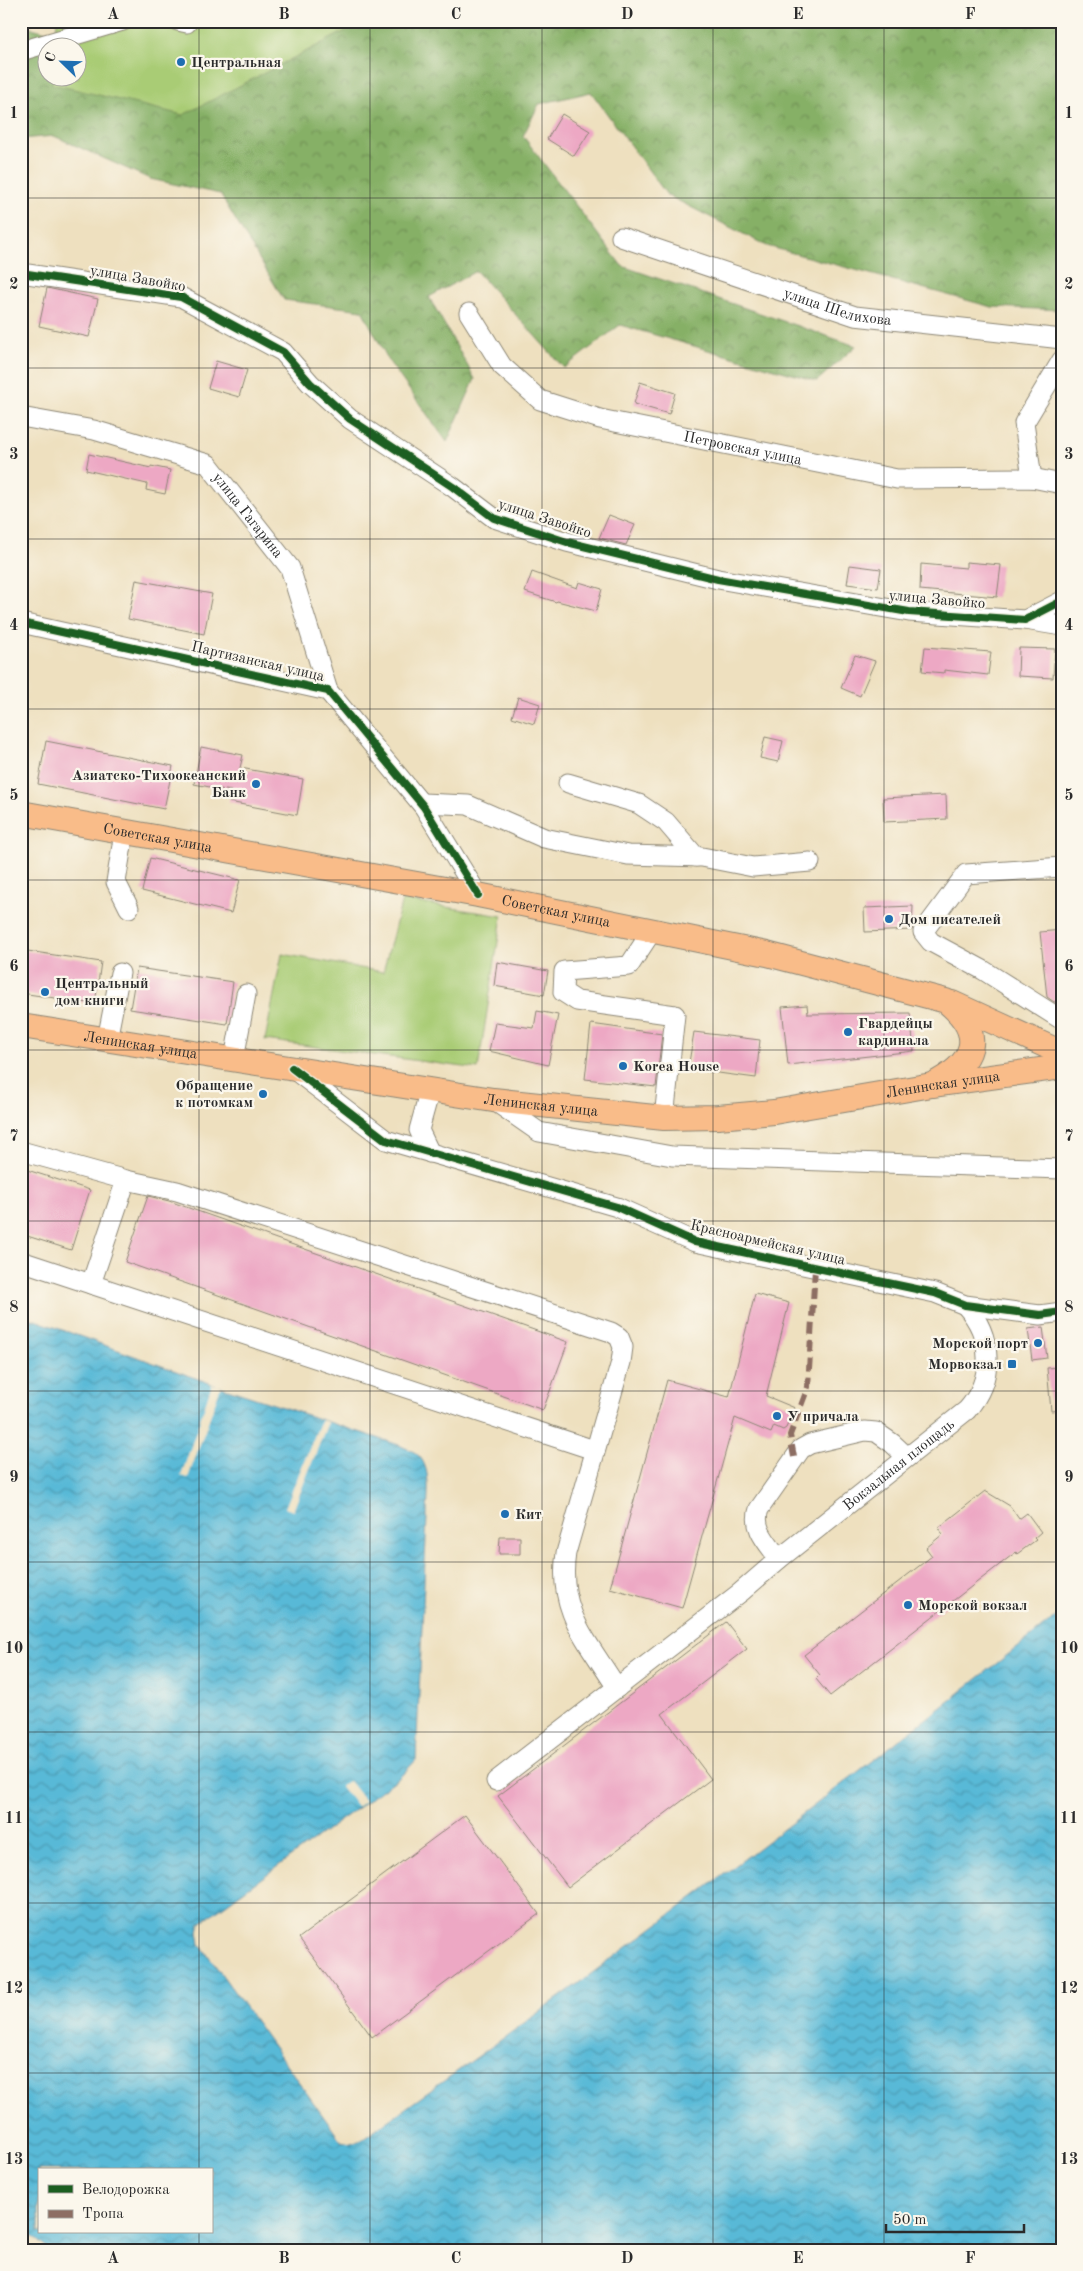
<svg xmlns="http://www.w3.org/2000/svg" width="1083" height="2271" font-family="'Old Standard TT',serif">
<defs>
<pattern id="forest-crowns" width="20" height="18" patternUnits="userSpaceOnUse" patternTransform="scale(1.25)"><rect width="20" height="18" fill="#86b066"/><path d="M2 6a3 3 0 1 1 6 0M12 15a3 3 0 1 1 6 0" fill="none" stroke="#6e8f54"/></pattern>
<pattern id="water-waves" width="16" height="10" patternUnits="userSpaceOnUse" patternTransform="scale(1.25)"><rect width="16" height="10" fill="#58b9d7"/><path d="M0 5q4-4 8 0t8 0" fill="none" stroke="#4997af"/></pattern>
</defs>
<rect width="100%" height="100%" fill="#fbf7ec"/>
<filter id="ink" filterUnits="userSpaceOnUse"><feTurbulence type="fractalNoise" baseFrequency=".02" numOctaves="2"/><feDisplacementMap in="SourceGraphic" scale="10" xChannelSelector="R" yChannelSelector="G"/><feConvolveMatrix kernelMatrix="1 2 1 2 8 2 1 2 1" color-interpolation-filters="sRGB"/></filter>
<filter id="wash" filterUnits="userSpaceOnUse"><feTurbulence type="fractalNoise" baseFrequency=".0096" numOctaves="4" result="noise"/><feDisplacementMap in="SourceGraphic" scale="20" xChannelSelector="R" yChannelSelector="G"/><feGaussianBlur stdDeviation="1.12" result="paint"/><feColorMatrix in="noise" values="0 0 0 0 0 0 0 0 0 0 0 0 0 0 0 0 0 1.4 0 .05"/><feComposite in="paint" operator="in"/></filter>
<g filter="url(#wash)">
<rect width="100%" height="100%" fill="#eee0bf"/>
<path fill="url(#forest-crowns)" stroke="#586e48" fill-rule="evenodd" d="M 288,21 L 1062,21 L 1062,310 L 992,307 L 767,246 L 667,195 L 591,92 L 539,104 L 523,136 L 622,266 L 856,346 L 817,381 L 620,325 L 564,368 L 476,271 L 429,297 L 475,379 L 447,442 L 390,363 L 362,310 L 284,300 L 220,194 L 150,179 L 54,136 L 21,139 L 21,25 L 191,72 ZM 48,48 L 78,48 L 78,78 L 48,78 Z"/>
<path fill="#a9cc75" stroke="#6a7c50" d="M 57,21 L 365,21 L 183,115 L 52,84 L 53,78 L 78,78 L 78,48 L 55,47 Z
M 402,900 L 502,916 L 478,1069 L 265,1040 L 282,954 L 383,972 Z"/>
<path fill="url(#water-waves)" stroke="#427281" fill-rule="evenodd" d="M 21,1315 L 212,1384 L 399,1445 C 404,1448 412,1450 417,1454 C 433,1468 427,1498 427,1517 L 416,1760 L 400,1777 L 200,1923 L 198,1932 L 200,1944 L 341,2141 L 351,2143 L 359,2141 C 599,1973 832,1794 1062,1612 L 1062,2250 L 49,2250 L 32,2236 L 21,2231 ZM 39,2170 L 211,2170 L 211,2232 L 39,2232 Z"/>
<path fill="#eee0bf" d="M 212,1384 L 221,1386 L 188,1478 L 181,1476 Z
M 321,1420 L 328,1422 L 293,1511 L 285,1508 Z
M 349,1781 L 365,1801 L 357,1807 L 340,1785 Z"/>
<g id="blocks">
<path fill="#eda8c4" d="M 562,114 L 590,131 L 574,156 L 547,139 Z
M 47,288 L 98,299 L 89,337 L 39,326 Z
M 216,361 L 247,370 L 239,397 L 208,388 Z
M 640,382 L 675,393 L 669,414 L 634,404 Z
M 89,454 L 151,468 L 151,466 L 170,470 L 165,494 L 146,490 L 147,484 L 86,470 Z
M 609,515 L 635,525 L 626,545 L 599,538 Z
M 966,562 L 1001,565 L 997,597 L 920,590 L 921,564 L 966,568 Z
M 850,565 L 881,569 L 878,588 L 847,584 Z
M 532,572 L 577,588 L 579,582 L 602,589 L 596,611 L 557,601 L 556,602 L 525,592 Z
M 136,580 L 212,594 L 204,634 L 128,619 Z
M 925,647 L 991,652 L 988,675 L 944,670 L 944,673 L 922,671 Z
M 1019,648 L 1055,649 L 1053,678 L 1018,676 Z
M 855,655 L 875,661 L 860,696 L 841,688 Z
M 518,697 L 540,704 L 534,724 L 512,717 Z
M 765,737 L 783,741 L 778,762 L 760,758 Z
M 46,741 L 173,766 L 164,809 L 38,784 Z
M 201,747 L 243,755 L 240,768 L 303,779 L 297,815 L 229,802 L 231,791 L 194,784 Z
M 946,795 L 947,819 L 884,822 L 883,798 Z
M 150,858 L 240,880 L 231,913 L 142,891 Z
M 913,906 L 912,930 L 865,932 L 864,908 Z
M 1062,930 L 1062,1001 L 1054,1002 L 1047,997 L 1040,932 Z
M 21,950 L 101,962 L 95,1004 L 21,993 Z
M 497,962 L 548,971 L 544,995 L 494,986 Z
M 137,968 L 233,982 L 227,1024 L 130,1009 Z
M 807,1005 L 808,1014 L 910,1013 L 914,1051 L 788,1065 L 782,1007 Z
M 537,1011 L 558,1015 L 548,1065 L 489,1051 L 495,1023 L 534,1028 Z
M 591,1024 L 662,1034 L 656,1087 L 585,1079 Z
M 694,1032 L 760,1040 L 756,1078 L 688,1069 Z
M 21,1168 L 90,1190 L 71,1250 L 21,1234 Z
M 148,1196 L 169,1201 L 568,1342 L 543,1410 L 125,1262 Z
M 755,1294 L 789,1303 L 766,1396 L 795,1408 L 786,1428 L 783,1430 L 774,1426 L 771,1433 L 735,1418 L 682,1608 L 610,1588 L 667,1380 L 729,1397 Z
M 1043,1327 L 1047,1358 L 1032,1360 L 1028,1329 Z
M 1062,1367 L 1062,1410 L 1051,1411 L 1047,1368 Z
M 985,1491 L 1010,1506 L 1019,1519 L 1027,1513 L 1041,1532 L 1034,1538 L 1036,1540 L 1017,1554 L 1016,1552 L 830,1696 L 816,1679 L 820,1675 L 804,1655 L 932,1556 L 926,1548 L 943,1534 L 938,1528 Z
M 500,1537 L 520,1537 L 520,1554 L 499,1554 Z
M 726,1622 L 747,1649 L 662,1714 L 711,1779 L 568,1887 L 498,1796 Z
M 465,1815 L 539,1914 L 372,2037 L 299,1938 Z"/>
</g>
</g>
<g filter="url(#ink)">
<use href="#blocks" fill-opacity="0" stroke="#8c8675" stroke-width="1"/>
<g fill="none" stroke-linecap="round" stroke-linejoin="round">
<g stroke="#8c8675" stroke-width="21">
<g id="minor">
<path d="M 178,21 L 187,23"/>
<path d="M 21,51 L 123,21"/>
<path id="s1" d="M 621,237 L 855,316 L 1062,339"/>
<path d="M 21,273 L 181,297 L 283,352 L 310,383 L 350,419 L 453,487 L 494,518 L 567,542 L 718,579 L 909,612 L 1025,620 L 1062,601"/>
<path id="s2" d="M 469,313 L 502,366 L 540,400 L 600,419 L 897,479 L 1032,478 L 1062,484"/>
<path id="s3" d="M 21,417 L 94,430 L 208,464 L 290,568 L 328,691"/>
<path d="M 1032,478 L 1024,423 L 1062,360"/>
<path d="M 1025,620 L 1062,626"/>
<path d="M 21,623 L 328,691 L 424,807 L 478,895"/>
<path d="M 568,783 L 639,804 L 666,822 L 696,857"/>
<path d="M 422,803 L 468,805 L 544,838 L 628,855 L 702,857 L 753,867 L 810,862"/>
<path d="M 124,833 L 116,882 L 129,908"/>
<path d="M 1062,867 L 966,874 L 923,932 L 931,942 L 983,970 L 1062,1020"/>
<path d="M 652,931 L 629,966 L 564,971 L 563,992 L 577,1001 L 675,1015 L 664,1118"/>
<path d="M 107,1040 L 120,973"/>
<path d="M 234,1059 L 246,994"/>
<path d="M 293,1069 L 386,1140 L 617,1207 L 695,1242 L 935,1293 L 965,1305 L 1040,1315 L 1062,1312"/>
<path d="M 430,1090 L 419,1130 L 430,1153"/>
<path d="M 493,1100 L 539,1132 L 672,1156 L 1062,1169"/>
<path d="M 21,1151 L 126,1180 L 177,1191 L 611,1332 L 619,1337 L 623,1347 L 621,1362 L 566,1553 C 557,1611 588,1641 617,1688"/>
<path d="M 21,1261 L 594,1450"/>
<path d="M 91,1284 L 126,1180"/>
<path d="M 779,1559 C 768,1543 752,1529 759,1509 L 801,1449 L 810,1444 L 865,1431 L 876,1432 L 892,1443 L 907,1457"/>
<path id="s4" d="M 496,1781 L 741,1592 L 779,1559 L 967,1410 C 995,1378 993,1336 965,1305"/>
</g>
</g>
<g stroke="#8c8675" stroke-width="26">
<g id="major">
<path id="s5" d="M 21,813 L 478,895 L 767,954 L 946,1001 C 987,1035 975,1063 932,1085"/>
<path d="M 952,1003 L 1062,1053"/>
<path id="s6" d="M 21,1026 L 493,1100 L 664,1118 L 718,1117 L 774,1112 L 932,1085 L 1062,1067"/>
</g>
</g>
<use href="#minor" stroke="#fff" stroke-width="19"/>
<use href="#major" stroke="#f9bc89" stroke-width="24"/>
<path stroke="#8d6e63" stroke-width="6" stroke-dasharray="12 6" stroke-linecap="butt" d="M 794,1457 L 790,1435 L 808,1387 L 815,1268"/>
<g stroke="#fbf7ec" stroke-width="11">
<path id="cycleway" d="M 21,273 L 181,297 L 283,352 L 310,383 L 350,419 L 453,487 L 494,518 L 567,542 L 718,579 L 909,612 L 1025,620 L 1062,601
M 21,623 L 328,691 L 424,807 L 478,895
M 292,1068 L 386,1140 L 617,1207 L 695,1242 L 935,1293 L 965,1305 L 1040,1315 L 1062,1312"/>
</g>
<use href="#cycleway" stroke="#1b5e20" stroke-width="8"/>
</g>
</g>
<path fill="none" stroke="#2b2b2b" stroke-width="1" stroke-opacity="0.55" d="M 199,21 L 199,2170M 370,21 L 370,2250M 542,21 L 542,2250M 713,21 L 713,2250M 884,21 L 884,2250M 21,198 L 1062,198M 21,368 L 1062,368M 21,539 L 1062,539M 21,709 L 1062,709M 21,880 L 1062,880M 21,1050 L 1062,1050M 21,1221 L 1062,1221M 21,1391 L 1062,1391M 21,1562 L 1062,1562M 21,1732 L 1062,1732M 21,1903 L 1062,1903M 21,2073 L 1062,2073M 199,2232 L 199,2250"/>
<g fill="#1f6fb2" stroke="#fbf7ec" stroke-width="2">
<circle cx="181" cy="62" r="5"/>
<circle cx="256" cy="784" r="5"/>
<circle cx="889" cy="919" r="5"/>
<circle cx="45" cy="992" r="5"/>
<circle cx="848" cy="1032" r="5"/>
<circle cx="623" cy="1066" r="5"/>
<circle cx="263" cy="1094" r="5"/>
<circle cx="1038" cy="1343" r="5"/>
<rect x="1007" y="1359" width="10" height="10" rx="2.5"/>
<circle cx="777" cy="1416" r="5"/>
<circle cx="505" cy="1514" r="5"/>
<circle cx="908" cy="1605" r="5"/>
</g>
<g text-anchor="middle" stroke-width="4.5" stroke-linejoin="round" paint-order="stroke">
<g font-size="15" font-weight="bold" fill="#2b2b2b" stroke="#fbf7ec" text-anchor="start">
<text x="191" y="67">Центральная</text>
<text x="246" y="780" text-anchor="end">Азиатско-Тихоокеанский<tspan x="246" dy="17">Банк</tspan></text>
<text x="899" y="924">Дом писателей</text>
<text x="55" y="988">Центральный<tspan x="55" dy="17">дом книги</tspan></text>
<text x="858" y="1028">Гвардейцы<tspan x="858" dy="17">кардинала</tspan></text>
<text x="633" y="1071">Korea House</text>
<text x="253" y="1090" text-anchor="end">Обращение<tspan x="253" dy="17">к потомкам</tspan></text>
<text x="1028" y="1348" text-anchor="end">Морской порт</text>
<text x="1002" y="1369" text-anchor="end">Морвокзал</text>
<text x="787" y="1421">У причала</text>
<text x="515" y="1519">Кит</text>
<text x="918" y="1610">Морской вокзал</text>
</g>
<g font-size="15" fill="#2b2b2b" stroke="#fbf7ec">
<text transform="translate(138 278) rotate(10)" y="5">улица Завойко</text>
<text dy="5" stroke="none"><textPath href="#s1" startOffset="228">улица Шелихова</textPath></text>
<text dy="5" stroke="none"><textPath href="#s2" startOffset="322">Петровская улица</textPath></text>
<text dy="5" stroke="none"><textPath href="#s3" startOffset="258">улица Гагарина</textPath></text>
<text transform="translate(545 518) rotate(18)" y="5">улица Завойко</text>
<text transform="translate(937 599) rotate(5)" y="5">улица Завойко</text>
<text transform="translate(258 661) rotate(13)" y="5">Партизанская улица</text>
<text dy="5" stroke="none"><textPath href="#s5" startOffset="139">Советская улица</textPath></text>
<text dy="5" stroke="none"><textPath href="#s5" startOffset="544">Советская улица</textPath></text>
<text dy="5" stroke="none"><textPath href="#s6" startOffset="121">Ленинская улица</textPath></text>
<text dy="5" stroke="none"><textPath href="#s6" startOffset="931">Ленинская улица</textPath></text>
<text dy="5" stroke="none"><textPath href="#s6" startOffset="526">Ленинская улица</textPath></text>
<text transform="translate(768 1242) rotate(13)" y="5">Красноармейская улица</text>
<text dy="5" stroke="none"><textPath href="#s4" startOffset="512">Вокзальная площадь</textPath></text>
</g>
</g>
<rect width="1083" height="2271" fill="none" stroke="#fbf7ec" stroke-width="55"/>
<rect x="38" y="2168" width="175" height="65" fill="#fbf7ec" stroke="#a8a59f"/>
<rect x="48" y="2185" width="25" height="8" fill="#1b5e20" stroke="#a8a59f"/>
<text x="82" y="2194" font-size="15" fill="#2b2b2b">Велодорожка</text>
<rect x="48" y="2210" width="25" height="8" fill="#8d6e63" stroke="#a8a59f"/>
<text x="82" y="2218" font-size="15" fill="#2b2b2b">Тропа</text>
<g transform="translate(62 62) rotate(293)"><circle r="24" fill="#fbf7ec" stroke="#a8a59f"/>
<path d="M0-4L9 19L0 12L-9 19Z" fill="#1f6fb2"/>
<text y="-8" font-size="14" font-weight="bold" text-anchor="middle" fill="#2b2b2b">С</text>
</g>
<path d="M886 2224v8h138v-8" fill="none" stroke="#2b2b2b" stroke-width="2.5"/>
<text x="893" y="2224" font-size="15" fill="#2b2b2b" stroke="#fbf7ec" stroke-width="4" paint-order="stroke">50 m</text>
<rect x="28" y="28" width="1028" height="2216" fill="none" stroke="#2b2b2b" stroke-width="2"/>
<g font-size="16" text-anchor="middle" font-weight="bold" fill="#2b2b2b">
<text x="113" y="19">A</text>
<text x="284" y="19">B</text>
<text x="456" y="19">C</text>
<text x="627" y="19">D</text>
<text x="798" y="19">E</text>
<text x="970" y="19">F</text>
<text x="14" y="118">1</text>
<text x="1069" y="118">1</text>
<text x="14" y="289">2</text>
<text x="1069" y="289">2</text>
<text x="14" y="459">3</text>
<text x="1069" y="459">3</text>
<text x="14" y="630">4</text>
<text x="1069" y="630">4</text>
<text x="14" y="800">5</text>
<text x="1069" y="800">5</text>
<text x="14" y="971">6</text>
<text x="1069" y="971">6</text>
<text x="14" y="1141">7</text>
<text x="1069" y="1141">7</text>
<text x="14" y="1312">8</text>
<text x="1069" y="1312">8</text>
<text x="14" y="1482">9</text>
<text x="1069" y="1482">9</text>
<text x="14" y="1653">10</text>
<text x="1069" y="1653">10</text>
<text x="14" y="1823">11</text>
<text x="1069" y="1823">11</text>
<text x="14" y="1993">12</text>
<text x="1069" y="1993">12</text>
<text x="14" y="2164">13</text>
<text x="1069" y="2164">13</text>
<text x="113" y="2263">A</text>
<text x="284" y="2263">B</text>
<text x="456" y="2263">C</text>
<text x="627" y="2263">D</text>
<text x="798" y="2263">E</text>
<text x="970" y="2263">F</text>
</g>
</svg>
